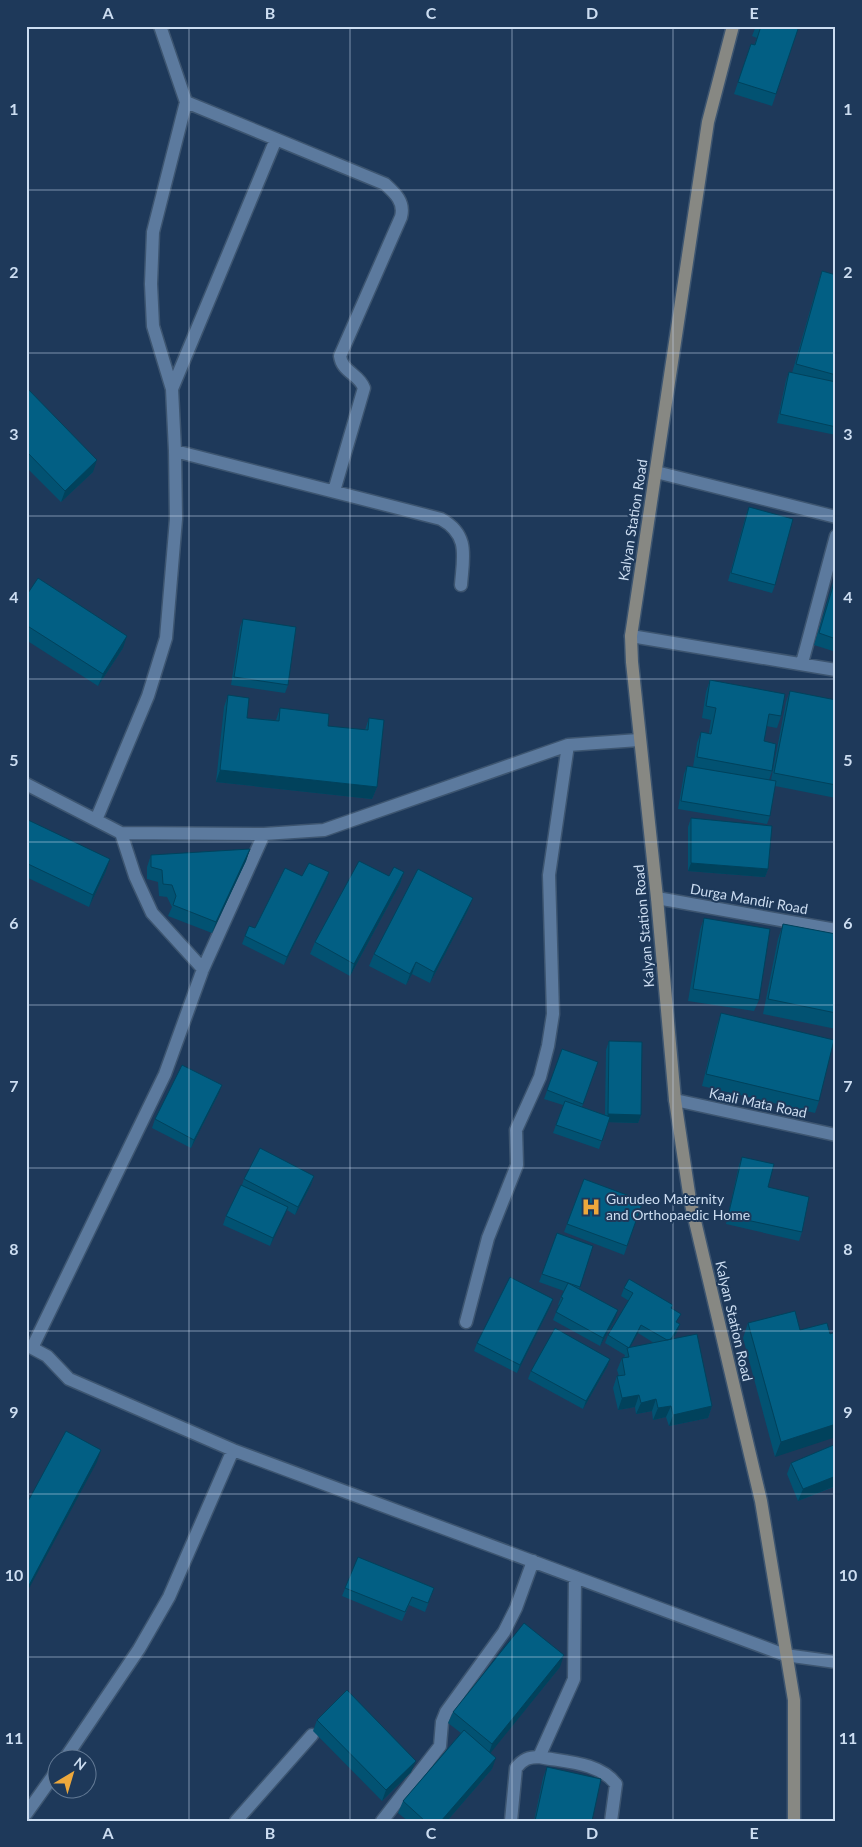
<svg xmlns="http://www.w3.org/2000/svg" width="862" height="1847" font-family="Lato,sans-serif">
<rect width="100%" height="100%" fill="#1e395a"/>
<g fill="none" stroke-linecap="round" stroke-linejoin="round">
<g stroke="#3d5570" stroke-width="15">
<path id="street" d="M 186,102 L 385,184 C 395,193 405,202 401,217 L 340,356 C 342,372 359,374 364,388 L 334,491
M 172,389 L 276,139
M 175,451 L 441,519 C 470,535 463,557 461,585
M 656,472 L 836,517
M 631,636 L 836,670
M 802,663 L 836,536
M 26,784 L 121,833 L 264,834 L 324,830 L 568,745 L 639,740
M 96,820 L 148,696 L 166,638 L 176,519 L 175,451 L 172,389 L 153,326 L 151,284 L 153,232 L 186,102 L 160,26
M 121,833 L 135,876 L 152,913 L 203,969
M 264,834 L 203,969 L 165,1074 L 32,1348 L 47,1356 L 69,1379 L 233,1450 L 785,1655 L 836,1662
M 657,898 L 836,930
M 675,1100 L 836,1135
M 466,1322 L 488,1238 L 517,1165 L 516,1130 L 540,1077 L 548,1046 L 553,1014 L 549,875 L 568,745
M 539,1757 L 574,1679 L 575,1577
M 64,1760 L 139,1649 L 169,1597 L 233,1450
M 26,1814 L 58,1769
M 236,1821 L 312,1735
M 382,1821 L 440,1746 L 442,1722 L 446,1712 L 504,1632 L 516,1608 L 533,1561
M 511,1821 L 516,1768 C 523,1759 529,1757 539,1757 C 565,1762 599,1762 616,1784 L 611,1821"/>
</g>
<g stroke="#3d5570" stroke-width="15">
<path id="secondary" d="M 733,26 L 708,122 L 631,636 L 632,662 L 657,898 L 675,1100 L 690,1200 L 761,1501 L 794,1700 L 794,1821"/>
</g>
<use href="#street" stroke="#5c7a9e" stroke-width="12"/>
<use href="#secondary" stroke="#878883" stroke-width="12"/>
</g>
<path fill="#025272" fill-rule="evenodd" d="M 756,26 L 799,26 L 772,106 L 734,94 L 751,44 L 754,45 L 757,38 L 752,36 Z
M 822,271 L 836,275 L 836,435 L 777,423 L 786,380 L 789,372 L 792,373 L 818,283 Z
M 26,387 L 93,472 L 61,502 L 26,467 Z
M 749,507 L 775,585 L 772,593 L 728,581 L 746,515 Z
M 836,573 L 836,652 L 814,645 Z
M 26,596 L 123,648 L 98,686 L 26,640 Z
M 243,619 L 288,685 L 285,693 L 231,685 L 240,627 Z
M 710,680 L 781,716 L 777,728 L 766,726 L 764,741 L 772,771 L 769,780 L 771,780 L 786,702 L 790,691 L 836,700 L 836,798 L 775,786 L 770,816 L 767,824 L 678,809 L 684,774 L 687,766 L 693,767 L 697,743 L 701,732 L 709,733 L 711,720 L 702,718 L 706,692 Z
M 228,695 L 247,718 L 276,720 L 280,708 L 328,726 L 365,730 L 369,718 L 377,787 L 372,799 L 216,782 L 224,707 Z
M 691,818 L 768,869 L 765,877 L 688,871 L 688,827 Z
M 26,819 L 106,871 L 89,907 L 26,877 Z
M 250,849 L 246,861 L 212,933 L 168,916 L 172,907 L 167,897 L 159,896 L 158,882 L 147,879 L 147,867 L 151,855 Z
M 329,872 L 326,881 L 284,965 L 242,944 L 245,936 L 255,928 L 302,876 Z
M 404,872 L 400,884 L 350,976 L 310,954 L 315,942 L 389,876 Z
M 473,898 L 468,910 L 430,983 L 412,974 L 406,985 L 369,966 L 374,954 Z
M 704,918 L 759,1000 L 754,1011 L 688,1001 L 700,930 Z
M 783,924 L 836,934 L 836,1029 L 763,1014 L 778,939 Z
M 721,1013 L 819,1101 L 815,1113 L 702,1086 L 717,1025 Z
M 609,1041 L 641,1115 L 638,1123 L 608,1122 L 599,1149 L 553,1133 L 563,1105 L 544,1099 L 562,1049 L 598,1062 L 582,1107 L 605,1115 L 606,1050 Z
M 219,1093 L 191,1148 L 152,1128 L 155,1119 Z
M 836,1103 L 836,1115 L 833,1114 Z
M 742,1157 L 768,1187 L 802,1232 L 799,1241 L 726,1224 L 739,1165 Z
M 314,1176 L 311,1185 L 295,1215 L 287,1210 L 270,1246 L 223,1225 L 226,1216 L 242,1185 L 244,1179 Z
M 584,1179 L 643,1201 L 624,1255 L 564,1232 Z
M 557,1233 L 593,1246 L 579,1289 L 615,1319 L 600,1346 L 553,1320 L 559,1305 L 558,1305 L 561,1297 L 564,1291 L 539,1282 Z
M 624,1288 L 673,1305 L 671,1309 L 678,1323 L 680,1324 L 677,1332 L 673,1339 L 712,1406 L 708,1418 L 669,1426 L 666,1417 L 653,1420 L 652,1411 L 636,1414 L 635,1407 L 618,1410 L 613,1388 L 617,1376 L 619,1376 L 617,1370 L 622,1358 L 624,1358 L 625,1355 L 605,1343 L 608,1335 L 629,1301 L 621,1296 ZM 638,1333 L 654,1343 L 630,1347 Z
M 550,1307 L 517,1373 L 474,1351 L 477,1343 Z
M 748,1323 L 800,1330 L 827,1323 L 775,1457 L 743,1338 Z
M 610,1359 L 607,1367 L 583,1409 L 528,1379 L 531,1371 Z
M 836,1444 L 836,1486 L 798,1501 L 787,1474 L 791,1463 Z
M 358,1557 L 434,1588 L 425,1612 L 409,1605 L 402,1621 L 342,1596 Z
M 560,1667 L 490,1753 L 492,1769 L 447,1821 L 408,1821 L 398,1813 L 403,1801 L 461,1733 L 448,1723 L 453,1712 Z
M 317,1720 L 411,1772 L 382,1801 L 313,1731 Z
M 547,1767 L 592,1821 L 534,1821 L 543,1778 Z"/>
<path fill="#01425c" d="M 97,460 L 93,472 L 61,502 L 65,491 Z
M 127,636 L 123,648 L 98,686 L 103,674 Z
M 220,770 L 377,787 L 372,799 L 216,782 Z
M 250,849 L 246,861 L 212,933 L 216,922 Z
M 110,859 L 106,871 L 89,907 L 93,895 Z
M 691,863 L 768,869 L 765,877 L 688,871 Z
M 329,872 L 326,881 L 284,965 L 287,957 Z
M 404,872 L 400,884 L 350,976 L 354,964 Z
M 473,898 L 468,910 L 430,983 L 434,972 Z
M 416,962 L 412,974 L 406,985 L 410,974 Z
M 222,1085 L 219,1093 L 191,1148 L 194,1140 Z
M 608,1114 L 641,1115 L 638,1123 L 605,1122 Z
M 314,1176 L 311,1185 L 295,1215 L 298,1207 Z
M 288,1207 L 285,1215 L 270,1246 L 273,1238 Z
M 553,1299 L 550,1307 L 517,1373 L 520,1365 Z
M 618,1310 L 615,1319 L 600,1346 L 603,1338 Z
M 680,1324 L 677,1332 L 666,1350 L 669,1342 Z
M 641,1325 L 638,1333 L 628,1351 L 629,1348 Z
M 610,1359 L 607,1367 L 583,1409 L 586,1401 Z
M 639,1395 L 635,1407 L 618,1410 L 622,1398 Z
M 656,1399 L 652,1411 L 636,1414 L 641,1403 Z
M 671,1406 L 666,1417 L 653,1420 L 658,1408 Z
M 712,1406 L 708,1418 L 669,1426 L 673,1415 Z
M 836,1424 L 836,1437 L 775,1457 L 781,1442 Z
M 101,1450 L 97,1462 L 26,1594 L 26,1591 Z
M 836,1476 L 835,1486 L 798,1501 L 803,1489 Z
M 564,1655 L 560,1667 L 488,1756 L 492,1744 Z
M 496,1758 L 492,1769 L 447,1821 L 441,1821 Z
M 416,1761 L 411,1772 L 382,1801 L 386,1790 Z"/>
<path fill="#025f84" stroke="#01425c" d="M 761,26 L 799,26 L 776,94 L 738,82 L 751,44 L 755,45 Z
M 822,271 L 836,275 L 836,375 L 796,364 Z
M 789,372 L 836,382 L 836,427 L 780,414 Z
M 26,387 L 97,460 L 65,491 L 26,451 Z
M 749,507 L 793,519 L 775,585 L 731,573 Z
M 836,576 L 836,639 L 819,633 Z
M 38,578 L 127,636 L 103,674 L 26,625 L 26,596 Z
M 243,619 L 296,627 L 288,685 L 234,677 Z
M 710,680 L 785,694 L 781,716 L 769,714 L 764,741 L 776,744 L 772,771 L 697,757 L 701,732 L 711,734 L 716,708 L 706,706 Z
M 790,691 L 836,700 L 836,785 L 774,773 Z
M 228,695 L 249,698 L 247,718 L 279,721 L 280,708 L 329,714 L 328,726 L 368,730 L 369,718 L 384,720 L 377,787 L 220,770 Z
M 687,766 L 776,781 L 770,816 L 681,801 Z
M 691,818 L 772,826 L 768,869 L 691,863 Z
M 26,819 L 110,859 L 93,895 L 26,863 Z
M 250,849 L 216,922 L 173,905 L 176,896 L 172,885 L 163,884 L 162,870 L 151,867 L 151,855 Z
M 359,861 L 389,876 L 394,867 L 404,872 L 354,964 L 315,942 Z
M 309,863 L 329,872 L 287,957 L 245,936 L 249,926 L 255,928 L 285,868 L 302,876 Z
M 418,869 L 473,898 L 434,972 L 416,962 L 410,974 L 374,954 Z
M 704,918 L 770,929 L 759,1000 L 693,989 Z
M 783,924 L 836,934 L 836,1013 L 768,999 Z
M 721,1013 L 834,1040 L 819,1101 L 706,1074 Z
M 609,1041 L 642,1042 L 641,1115 L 608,1114 Z
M 562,1049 L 598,1062 L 583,1104 L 547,1090 Z
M 182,1065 L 222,1085 L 194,1140 L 155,1119 Z
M 565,1101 L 610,1117 L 602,1141 L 556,1125 Z
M 260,1148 L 314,1176 L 298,1207 L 244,1179 Z
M 742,1157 L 774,1164 L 768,1187 L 809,1197 L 802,1232 L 728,1216 Z
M 584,1179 L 643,1201 L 627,1246 L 567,1224 Z
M 241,1185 L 288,1207 L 273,1238 L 226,1216 Z
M 557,1233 L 593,1246 L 580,1287 L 542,1274 Z
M 510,1277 L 553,1299 L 520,1365 L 477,1343 Z
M 629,1279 L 673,1305 L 671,1308 L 681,1314 L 676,1322 L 680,1324 L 671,1339 L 667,1340 L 641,1325 L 629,1348 L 608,1335 L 633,1293 L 624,1288 Z
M 568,1283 L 618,1310 L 603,1338 L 556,1312 L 563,1298 L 561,1297 Z
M 795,1311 L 800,1330 L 827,1323 L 830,1334 L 836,1332 L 836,1424 L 781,1442 L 748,1323 Z
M 555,1328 L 610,1359 L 586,1401 L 531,1371 Z
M 697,1334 L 712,1406 L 673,1415 L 671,1406 L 658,1408 L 656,1399 L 641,1403 L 639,1395 L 622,1398 L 617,1376 L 625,1375 L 622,1358 L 629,1357 L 627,1348 Z
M 66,1431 L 101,1450 L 26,1591 L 26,1505 Z
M 836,1444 L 836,1476 L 803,1489 L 791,1463 Z
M 358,1557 L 434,1588 L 428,1603 L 412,1597 L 405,1612 L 345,1588 Z
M 524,1623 L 564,1655 L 492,1744 L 453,1712 Z
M 347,1690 L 416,1761 L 386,1790 L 317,1720 Z
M 464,1730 L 496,1758 L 441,1821 L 425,1821 L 403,1801 Z
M 547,1767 L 601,1779 L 592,1821 L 535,1821 Z"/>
<path fill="none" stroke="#ccddf1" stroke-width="1" stroke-opacity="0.55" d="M 189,26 L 189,1821M 350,26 L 350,1821M 512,26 L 512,1821M 673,26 L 673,1821M 26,190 L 836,190M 26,353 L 836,353M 26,516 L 836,516M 26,679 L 836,679M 26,842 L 836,842M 26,1005 L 836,1005M 26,1168 L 836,1168M 26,1331 L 836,1331M 26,1494 L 836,1494M 26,1657 L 836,1657"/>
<defs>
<g id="hospital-bare" transform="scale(1.5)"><path d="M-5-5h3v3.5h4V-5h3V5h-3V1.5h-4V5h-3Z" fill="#eda83c" stroke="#1e395a" stroke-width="2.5" paint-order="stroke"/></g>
</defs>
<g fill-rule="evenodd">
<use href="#hospital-bare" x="591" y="1207"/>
</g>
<g text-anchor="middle" stroke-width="4" stroke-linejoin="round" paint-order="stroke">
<g font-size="14" fill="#ccddf1" stroke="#1e395a">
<text transform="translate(633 520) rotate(-81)" y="5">Kalyan Station Road</text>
<text transform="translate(749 899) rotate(10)" y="5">Durga Mandir Road</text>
<text transform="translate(644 926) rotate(-95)" y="5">Kalyan Station Road</text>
<text transform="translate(758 1103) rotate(12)" y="5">Kaali Mata Road</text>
<text transform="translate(734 1321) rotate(77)" y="5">Kalyan Station Road</text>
</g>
<g font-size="14" fill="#ccddf1" stroke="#1e395a" text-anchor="start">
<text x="606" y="1204">Gurudeo Maternity<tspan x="606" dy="16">and Orthopaedic Home</tspan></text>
</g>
</g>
<rect width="862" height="1847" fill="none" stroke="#1e395a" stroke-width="55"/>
<g transform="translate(72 1774) rotate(38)"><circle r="24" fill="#1e395a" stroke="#647b96"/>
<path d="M0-4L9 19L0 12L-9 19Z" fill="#eda83c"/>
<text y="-8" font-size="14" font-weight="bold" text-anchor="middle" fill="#ccddf1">N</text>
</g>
<rect x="28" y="28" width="806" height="1792" fill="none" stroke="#ccddf1" stroke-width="2"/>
<g font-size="16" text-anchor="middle" font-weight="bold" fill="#ccddf1">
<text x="108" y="19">A</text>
<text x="270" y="19">B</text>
<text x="431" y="19">C</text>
<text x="592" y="19">D</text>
<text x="754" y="19">E</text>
<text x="14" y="115">1</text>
<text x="848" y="115">1</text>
<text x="14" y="278">2</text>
<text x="848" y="278">2</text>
<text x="14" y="440">3</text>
<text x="848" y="440">3</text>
<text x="14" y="603">4</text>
<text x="848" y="603">4</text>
<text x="14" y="766">5</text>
<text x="848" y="766">5</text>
<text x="14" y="929">6</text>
<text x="848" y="929">6</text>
<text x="14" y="1092">7</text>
<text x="848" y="1092">7</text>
<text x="14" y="1255">8</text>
<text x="848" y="1255">8</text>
<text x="14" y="1418">9</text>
<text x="848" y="1418">9</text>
<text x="14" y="1581">10</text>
<text x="848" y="1581">10</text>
<text x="14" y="1744">11</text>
<text x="848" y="1744">11</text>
<text x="108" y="1839">A</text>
<text x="270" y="1839">B</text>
<text x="431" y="1839">C</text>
<text x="592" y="1839">D</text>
<text x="754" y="1839">E</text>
</g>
</svg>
